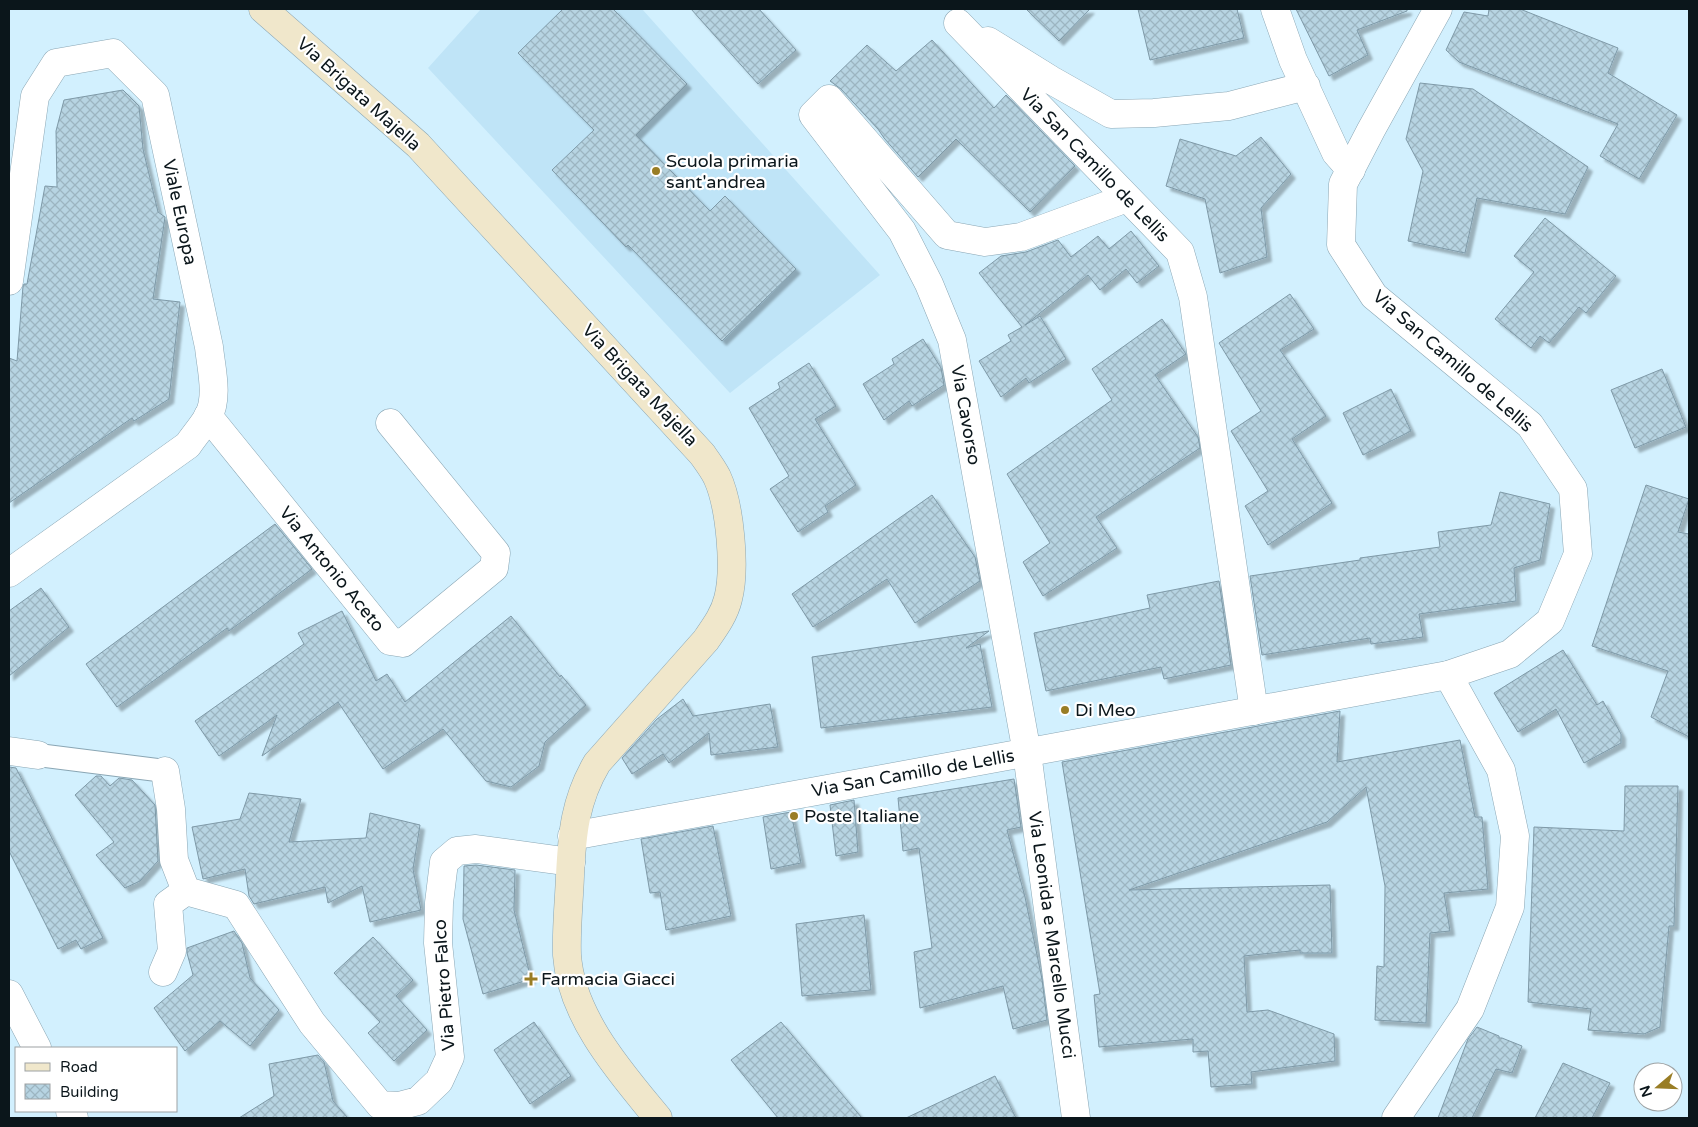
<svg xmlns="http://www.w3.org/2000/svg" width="1698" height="1127" font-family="'Varela Round',sans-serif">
<defs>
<pattern id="building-cross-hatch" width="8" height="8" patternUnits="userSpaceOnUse" patternTransform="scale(1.25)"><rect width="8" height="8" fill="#b7d4e2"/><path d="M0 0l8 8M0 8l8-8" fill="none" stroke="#9cb5c1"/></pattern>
<filter id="shadow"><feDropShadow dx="4.5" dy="4.5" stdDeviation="1" flood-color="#0004"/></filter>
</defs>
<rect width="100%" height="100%" fill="#d2f0fe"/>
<path fill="#bfe4f7" d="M 481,9 L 642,9 L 880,275 L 730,393 L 428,68 Z"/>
<path fill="url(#building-cross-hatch)" stroke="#7e99a7" filter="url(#shadow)" d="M 563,9 L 613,9 L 687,84 L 636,135 L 710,211 L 725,196 L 796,269 L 722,341 L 628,245 L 626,247 L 552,170 L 594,130 L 518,53 Z
M 691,9 L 759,9 L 796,50 L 758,84 Z
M 1026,9 L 1090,9 L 1059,41 Z
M 1138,9 L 1237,9 L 1244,38 L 1150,60 Z
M 1296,9 L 1407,9 L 1407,11 L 1357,30 L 1368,55 L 1329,76 Z
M 1489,9 L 1520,9 L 1618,48 L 1608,73 L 1677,115 L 1639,179 L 1600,156 L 1618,124 L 1459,62 L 1446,50 L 1464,12 L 1488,16 Z
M 932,40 L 994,108 L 1006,95 L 1075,166 L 1030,212 L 956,139 L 918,177 L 884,138 L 878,129 L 841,89 L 830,81 L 867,45 L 896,71 Z
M 1420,83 L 1473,89 L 1588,167 L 1565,214 L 1477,198 L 1465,253 L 1408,241 L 1423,171 L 1406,139 Z
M 123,90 L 139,106 L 143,149 L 158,212 L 165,217 L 153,299 L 180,302 L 169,399 L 134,421 L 132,418 L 9,503 L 9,358 L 17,361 L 23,286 L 24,284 L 27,284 L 45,186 L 57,187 L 56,131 L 64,100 Z
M 1261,137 L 1291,174 L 1261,208 L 1267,257 L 1220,273 L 1205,199 L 1166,186 L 1180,139 L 1236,156 Z
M 1545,218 L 1616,276 L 1586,313 L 1579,307 L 1549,343 L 1540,336 L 1531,348 L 1495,319 L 1534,272 L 1514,256 Z
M 1131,231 L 1159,266 L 1137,283 L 1126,269 L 1100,290 L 1088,275 L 1025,325 L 1040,316 L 1066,359 L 1029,383 L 1026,378 L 1001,397 L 979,361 L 1011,341 L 1008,335 L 1022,327 L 979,273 L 1001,256 L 1026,252 L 1058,240 L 1071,257 L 1098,236 L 1109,249 Z
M 1290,294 L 1314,329 L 1280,350 L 1326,416 L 1292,439 L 1332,503 L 1268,545 L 1245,506 L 1268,491 L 1231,431 L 1261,411 L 1219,343 Z
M 1162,319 L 1186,354 L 1155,375 L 1198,437 L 1200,448 L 1096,517 L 1117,548 L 1043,596 L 1023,562 L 1050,543 L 1007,474 L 1112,400 L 1092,369 Z
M 923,339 L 941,368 L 944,385 L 912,406 L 909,401 L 884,420 L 863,384 L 894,364 L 892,359 Z
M 809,363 L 836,406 L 815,419 L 856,485 L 825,506 L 828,512 L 798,532 L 770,489 L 789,476 L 749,408 L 780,388 L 778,383 Z
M 1662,369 L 1686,427 L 1635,448 L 1611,390 Z
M 1391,389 L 1411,431 L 1363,455 L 1343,413 Z
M 1646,485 L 1689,499 L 1678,532 L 1689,534 L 1689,737 L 1651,717 L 1668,671 L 1592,646 Z
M 1500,492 L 1550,504 L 1540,560 L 1514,568 L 1516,601 L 1419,614 L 1423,637 L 1371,644 L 1370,638 L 1262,655 L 1250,576 L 1360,560 L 1360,558 L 1440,547 L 1438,532 L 1491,525 Z
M 932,495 L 975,557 L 980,581 L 915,623 L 887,579 L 813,627 L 792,594 Z
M 275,524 L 312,569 L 229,631 L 227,628 L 117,707 L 86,664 Z
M 1219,581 L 1231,665 L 1164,679 L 1161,667 L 1046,691 L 1034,633 L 1150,608 L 1147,595 Z
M 41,588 L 69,627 L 9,676 L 9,611 Z
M 342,611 L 376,681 L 387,674 L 405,702 L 511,616 L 560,677 L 561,675 L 586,705 L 545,742 L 539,766 L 511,787 L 486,781 L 443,729 L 383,769 L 338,702 L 262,756 L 277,715 L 219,756 L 195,721 L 304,644 L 298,633 Z
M 989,631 L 966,648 L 980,644 L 992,707 L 821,728 L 812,657 Z
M 1563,650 L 1597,705 L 1603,701 L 1621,734 L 1621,743 L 1584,763 L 1556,709 L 1518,732 L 1494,693 Z
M 683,699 L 693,716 L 770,704 L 778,747 L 711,755 L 709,733 L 669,763 L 663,754 L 632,774 L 622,758 L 657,719 Z
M 1340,711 L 1337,762 L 1460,740 L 1475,817 L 1482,817 L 1488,889 L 1444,893 L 1450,931 L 1430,933 L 1426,1023 L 1375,1020 L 1377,966 L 1384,967 L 1385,886 L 1366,787 L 1327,822 L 1129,890 L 1330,885 L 1332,953 L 1300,953 L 1300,950 L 1244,956 L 1247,1012 L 1268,1010 L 1334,1034 L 1335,1061 L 1251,1072 L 1252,1084 L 1211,1087 L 1208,1051 L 1193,1052 L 1193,1039 L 1099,1047 L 1094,995 L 1100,994 L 1062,762 Z
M 9,767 L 16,768 L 103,938 L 81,949 L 76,940 L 58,949 L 9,851 Z
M 96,776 L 101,776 L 110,786 L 119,778 L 132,780 L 155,805 L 158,861 L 140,881 L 125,888 L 96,855 L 114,842 L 75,795 Z
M 1014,779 L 1021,827 L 1007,830 L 1025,897 L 1042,979 L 1047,1020 L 1013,1029 L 1003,986 L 920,1008 L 914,952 L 932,948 L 919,848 L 903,851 L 898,798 Z
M 1625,786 L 1678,786 L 1674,926 L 1669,926 L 1660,1027 L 1644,1034 L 1588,1030 L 1591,1009 L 1528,1002 L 1534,827 L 1624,831 Z
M 249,793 L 301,799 L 289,842 L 366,838 L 370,813 L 420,825 L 413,869 L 421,910 L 370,922 L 362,886 L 328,903 L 325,887 L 254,904 L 249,896 L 245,869 L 203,879 L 192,827 L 240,819 Z
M 854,800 L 858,852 L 836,856 L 830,805 Z
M 791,812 L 801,863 L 771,869 L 763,817 Z
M 713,826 L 731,916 L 666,930 L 660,892 L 650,893 L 641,839 Z
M 476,865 L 515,870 L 514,910 L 531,979 L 483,994 L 463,919 L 464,866 Z
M 864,915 L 871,990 L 802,996 L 796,924 Z
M 234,931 L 242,943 L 250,978 L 279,1010 L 250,1046 L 220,1021 L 185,1051 L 154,1008 L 193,975 L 187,953 L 187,948 Z
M 373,937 L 413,980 L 396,996 L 427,1030 L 394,1061 L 368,1033 L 380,1022 L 334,973 Z
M 534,1022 L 571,1076 L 530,1104 L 494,1050 Z
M 781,1022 L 862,1118 L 778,1118 L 731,1060 Z
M 1477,1027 L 1499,1036 L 1499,1038 L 1502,1038 L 1522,1046 L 1512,1073 L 1496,1069 L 1472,1118 L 1438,1118 L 1468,1039 Z
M 318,1055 L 324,1062 L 333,1101 L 348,1118 L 239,1118 L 274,1096 L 269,1064 Z
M 1563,1063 L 1610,1083 L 1592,1118 L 1535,1118 Z
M 995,1076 L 1016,1118 L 906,1118 Z"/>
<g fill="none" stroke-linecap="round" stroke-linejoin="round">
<g stroke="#8aa6b4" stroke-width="24">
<path id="pedestrian" d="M 38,755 L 165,771"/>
</g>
<g stroke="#8aa6b4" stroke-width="29">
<path id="minor" d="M 1275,9 L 1293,60 L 1336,153 L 1351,170
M 958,23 L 1180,252 L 1193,297 L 1254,711
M 988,41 L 1051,80 L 1111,114 L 1154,113 L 1229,106 L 1306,86
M 208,416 L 390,641 L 403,643 L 494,568 L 496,553 L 390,423
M 9,751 L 38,755
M 165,771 L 171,809 L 174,860 L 186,891
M 163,972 L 172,951 L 168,904 L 186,891 L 236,905 L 312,1023 L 380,1105 L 399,1106 L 418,1101 L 439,1081 L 450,1057 L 438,943 L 439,903 L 444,862 L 457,851 L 476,849 L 571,862
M 9,994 L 37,1048
M 70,1111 L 74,1118
M 1076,1118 L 1027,753 L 952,340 L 929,284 L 902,231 L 813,115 L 829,99 L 947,235 L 985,242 L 1021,237 L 1127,198
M 1396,1118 L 1470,1009 L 1510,907 L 1515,836 L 1501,770 L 1448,675"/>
</g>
<g stroke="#8aa6b4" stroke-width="29">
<path id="tertiary" d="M 9,281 L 35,96 L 56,63 L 113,53 L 155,95 L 209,347 C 211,368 219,397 208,417 C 202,427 194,436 188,445 L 9,573
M 572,836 L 1448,675 L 1510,654 L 1550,621 L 1578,554 L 1573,489 L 1530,425 L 1374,296 L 1341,245 L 1343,184 L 1371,130 L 1438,9"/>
</g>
<g stroke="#8aa6b4" stroke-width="29">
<path id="secondary" d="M 263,9 L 418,145 L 702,454 C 707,461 713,469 717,477 C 730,505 736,569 728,599 C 724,615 715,627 706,640 L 597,763 C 575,800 572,834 570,876 C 569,902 566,929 567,955 C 571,1017 621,1073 658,1118"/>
</g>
<use href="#pedestrian" stroke="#fff" stroke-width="22"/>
<use href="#minor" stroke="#fff" stroke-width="28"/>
<use href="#tertiary" stroke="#fff" stroke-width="28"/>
<use href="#secondary" stroke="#f0e7cb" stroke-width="28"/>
</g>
<g fill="#997d25" stroke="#fff" stroke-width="2">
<circle cx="656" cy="171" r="5"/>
<circle cx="1065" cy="710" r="5"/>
<circle cx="794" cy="816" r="5"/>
<path d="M528.5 971.5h5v5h5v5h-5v5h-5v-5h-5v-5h5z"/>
</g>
<g text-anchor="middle" stroke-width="4.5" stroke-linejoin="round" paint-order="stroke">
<g font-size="18" fill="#0b161b" stroke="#fff">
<text transform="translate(359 94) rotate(42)" y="6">Via Brigata Majella</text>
<text transform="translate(1095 165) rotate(46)" y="6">Via San Camillo de Lellis</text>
<text transform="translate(180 212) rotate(78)" y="6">Viale Europa</text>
<text transform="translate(1453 361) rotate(41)" y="6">Via San Camillo de Lellis</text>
<text transform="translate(640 385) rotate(47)" y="6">Via Brigata Majella</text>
<text transform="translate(966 415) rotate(80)" y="6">Via Cavorso</text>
<text transform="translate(332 569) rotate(51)" y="6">Via Antonio Aceto</text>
<text transform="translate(913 773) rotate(-10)" y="6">Via San Camillo de Lellis</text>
<text transform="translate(1052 935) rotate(82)" y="6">Via Leonida e Marcello Mucci</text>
<text transform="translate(444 985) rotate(-94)" y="6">Via Pietro Falco</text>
</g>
<g font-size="18" fill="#0b161b" stroke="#fff" text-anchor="start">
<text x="666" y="167">Scuola primaria<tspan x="666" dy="21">sant'andrea</tspan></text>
<text x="1075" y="716">Di Meo</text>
<text x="804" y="822">Poste Italiane</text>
<text x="541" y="985">Farmacia Giacci</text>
</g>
</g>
<rect width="1698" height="1127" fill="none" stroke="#0b161b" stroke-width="20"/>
<rect x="15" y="1047" width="162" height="65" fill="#ffffff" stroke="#9da2a4"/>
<rect x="25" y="1063" width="25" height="8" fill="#f0e7cb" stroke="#9da2a4"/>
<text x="60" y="1072" font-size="15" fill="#0b161b">Road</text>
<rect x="25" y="1084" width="25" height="15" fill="url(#building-cross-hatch)" stroke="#9da2a4"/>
<text x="60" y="1097" font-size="15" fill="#0b161b">Building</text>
<g transform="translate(1658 1087) rotate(251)"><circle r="24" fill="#ffffff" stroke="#9da2a4"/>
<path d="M0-4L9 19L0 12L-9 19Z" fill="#997d25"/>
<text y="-8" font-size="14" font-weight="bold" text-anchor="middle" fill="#0b161b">N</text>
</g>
</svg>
